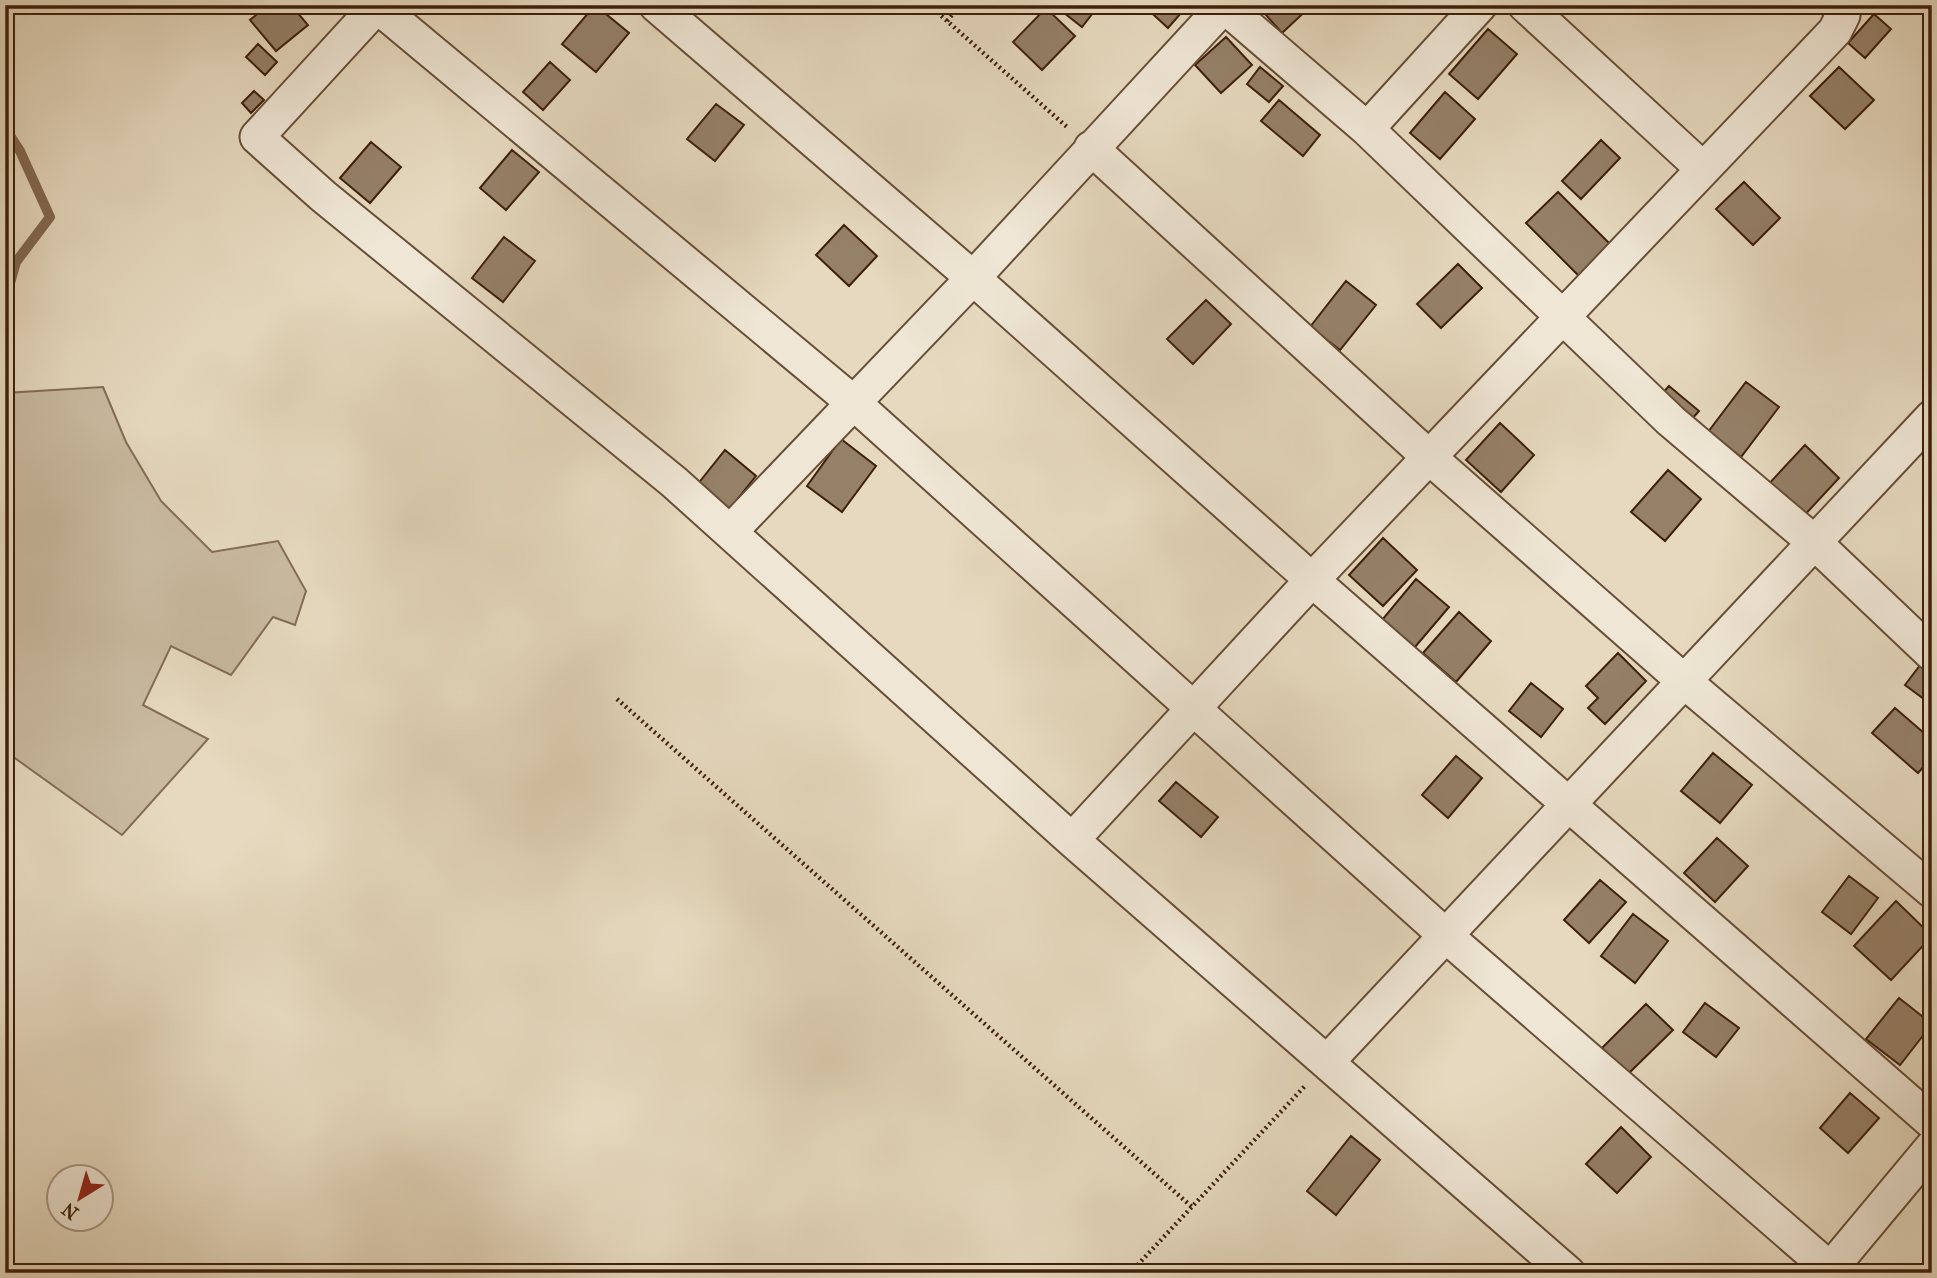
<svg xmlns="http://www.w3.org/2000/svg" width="1937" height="1278" font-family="'IM FELL French Canon',serif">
<rect width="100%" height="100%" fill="#e6d9bf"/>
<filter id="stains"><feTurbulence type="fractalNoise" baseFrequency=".00286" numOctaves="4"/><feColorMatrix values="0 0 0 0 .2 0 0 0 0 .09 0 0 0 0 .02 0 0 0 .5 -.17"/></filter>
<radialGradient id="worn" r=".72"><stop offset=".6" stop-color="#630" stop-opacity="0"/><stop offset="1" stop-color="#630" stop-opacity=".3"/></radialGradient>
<path fill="#c9baa0" stroke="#846d55" stroke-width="2" d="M 103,387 L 126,442 L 161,501 L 212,552 L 278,541 L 306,591 L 295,625 L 273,617 L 231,675 L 171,646 L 143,705 L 208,739 L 122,835 L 5,751 L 5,393 Z"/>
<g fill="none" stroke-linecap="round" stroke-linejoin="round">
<path stroke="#816951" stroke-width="10" d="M 5,128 L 20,151 L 50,217 L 16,262 L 5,301"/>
</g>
<path fill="#958068" stroke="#3e200a" stroke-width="2" d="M 268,5 L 291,5 L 308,25 L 276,51 L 250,20 Z
M 595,5 L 629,33 L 596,72 L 562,44 Z
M 1054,5 L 1099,5 L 1082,27 Z
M 1143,5 L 1188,5 L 1168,28 Z
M 1257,5 L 1312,5 L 1282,33 Z
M 1046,8 L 1075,36 L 1042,70 L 1013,42 Z
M 1874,14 L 1891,29 L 1865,58 L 1848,43 Z
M 1488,29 L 1517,54 L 1478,99 L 1449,74 Z
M 1226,37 L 1252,65 L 1221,93 L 1195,65 Z
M 258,44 L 277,62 L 265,75 L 246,57 Z
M 550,62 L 570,80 L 543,110 L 523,92 Z
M 1260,67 L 1283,86 L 1269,102 L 1247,84 Z
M 1839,67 L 1874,100 L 1845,129 L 1810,96 Z
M 254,91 L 264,100 L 251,113 L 242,103 Z
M 1445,92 L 1475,119 L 1440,159 L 1410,133 Z
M 1279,100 L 1320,135 L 1303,156 L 1261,121 Z
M 716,104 L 744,125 L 715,161 L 687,139 Z
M 1601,140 L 1620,158 L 1581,199 L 1562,181 Z
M 371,142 L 401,167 L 370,203 L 340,178 Z
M 512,150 L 539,172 L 506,210 L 480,188 Z
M 1744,182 L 1780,218 L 1753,245 L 1716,209 Z
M 1558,192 L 1611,245 L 1579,276 L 1526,223 Z
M 844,225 L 877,256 L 849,286 L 816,255 Z
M 504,237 L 535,261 L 503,302 L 472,278 Z
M 1458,264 L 1482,288 L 1441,328 L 1417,304 Z
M 1346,281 L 1376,305 L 1340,350 L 1310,327 Z
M 1206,300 L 1231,324 L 1193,364 L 1167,339 Z
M 1746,382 L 1779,407 L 1741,457 L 1708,432 Z
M 1669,386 L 1699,411 L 1691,420 L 1661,395 Z
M 1500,423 L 1534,455 L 1501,492 L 1466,460 Z
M 841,439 L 876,466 L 842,512 L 807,486 Z
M 1805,445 L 1839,478 L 1800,520 L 1765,488 Z
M 725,450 L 756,476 L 728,511 L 697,485 Z
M 1668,470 L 1701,499 L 1665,541 L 1631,512 Z
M 1383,538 L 1417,570 L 1383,606 L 1349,575 Z
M 1416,579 L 1449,607 L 1415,647 L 1382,620 Z
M 1459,612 L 1491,641 L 1456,682 L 1423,653 Z
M 1618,653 L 1646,681 L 1605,724 L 1588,708 L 1598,698 L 1586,686 Z
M 1921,664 L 1932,672 L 1932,705 L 1905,685 Z
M 1531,683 L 1563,709 L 1541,737 L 1509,711 Z
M 1895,708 L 1932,740 L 1932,757 L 1918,773 L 1872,733 Z
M 1713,753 L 1752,785 L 1720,823 L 1681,791 Z
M 1456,756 L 1482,778 L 1448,818 L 1422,795 Z
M 1176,782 L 1218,817 L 1201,837 L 1159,801 Z
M 1717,838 L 1748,866 L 1715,902 L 1684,873 Z
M 1849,876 L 1878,898 L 1851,934 L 1822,912 Z
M 1600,880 L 1626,902 L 1589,943 L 1564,920 Z
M 1896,901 L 1932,936 L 1891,980 L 1854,946 Z
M 1633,914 L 1668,941 L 1635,983 L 1601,956 Z
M 1899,998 L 1932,1024 L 1900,1065 L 1866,1039 Z
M 1705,1003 L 1739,1028 L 1716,1057 L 1683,1032 Z
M 1646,1004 L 1673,1030 L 1628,1074 L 1602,1048 Z
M 1850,1093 L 1879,1118 L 1848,1153 L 1820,1128 Z
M 1621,1127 L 1651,1157 L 1617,1193 L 1586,1164 Z
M 1351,1136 L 1380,1160 L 1336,1215 L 1307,1191 Z"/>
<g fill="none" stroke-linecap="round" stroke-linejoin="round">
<g stroke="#684e37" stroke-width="37">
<path id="street" d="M 378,5 L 257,137 L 323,196 L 674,482 L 1072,840 L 1568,1273
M 656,5 L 973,278 L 1312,580 L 1932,1122
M 1525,5 L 1703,169
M 377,6 L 855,404 L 1445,935 L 1830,1269
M 1367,129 L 1480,5
M 1091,148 L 1430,458 L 1685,682 L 1932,891
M 730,532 L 973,278 L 1224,6 L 1367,129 L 1671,421 L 1814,542 L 1932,654
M 1072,840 L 1312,580 L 1835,31 L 1843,15 L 1837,5
M 1327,1062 L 1932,417
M 1827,1273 L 1932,1147"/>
</g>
<path stroke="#3e200a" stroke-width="4.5" stroke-dasharray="2 3.5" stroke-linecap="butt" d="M 929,5 L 1067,127
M 947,21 L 960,5
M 617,699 L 1192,1207
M 1130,1273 L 1305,1086"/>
<use href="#street" stroke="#efe6d5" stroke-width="33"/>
</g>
<rect width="1937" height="1278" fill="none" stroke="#e6d9bf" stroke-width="28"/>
<rect x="7" y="7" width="1923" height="1264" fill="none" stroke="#3e200a" stroke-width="3.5"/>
<rect x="14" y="14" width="1909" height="1250" fill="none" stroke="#3e200a" stroke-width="2"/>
<g transform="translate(80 1198) rotate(217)"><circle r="33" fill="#efe6d5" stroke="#a89784" stroke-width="2"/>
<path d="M0-5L12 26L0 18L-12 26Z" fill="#8f2418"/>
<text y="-10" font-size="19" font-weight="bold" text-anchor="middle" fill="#3e200a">N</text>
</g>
<rect width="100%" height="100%" filter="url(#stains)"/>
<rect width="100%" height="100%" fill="url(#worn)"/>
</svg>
